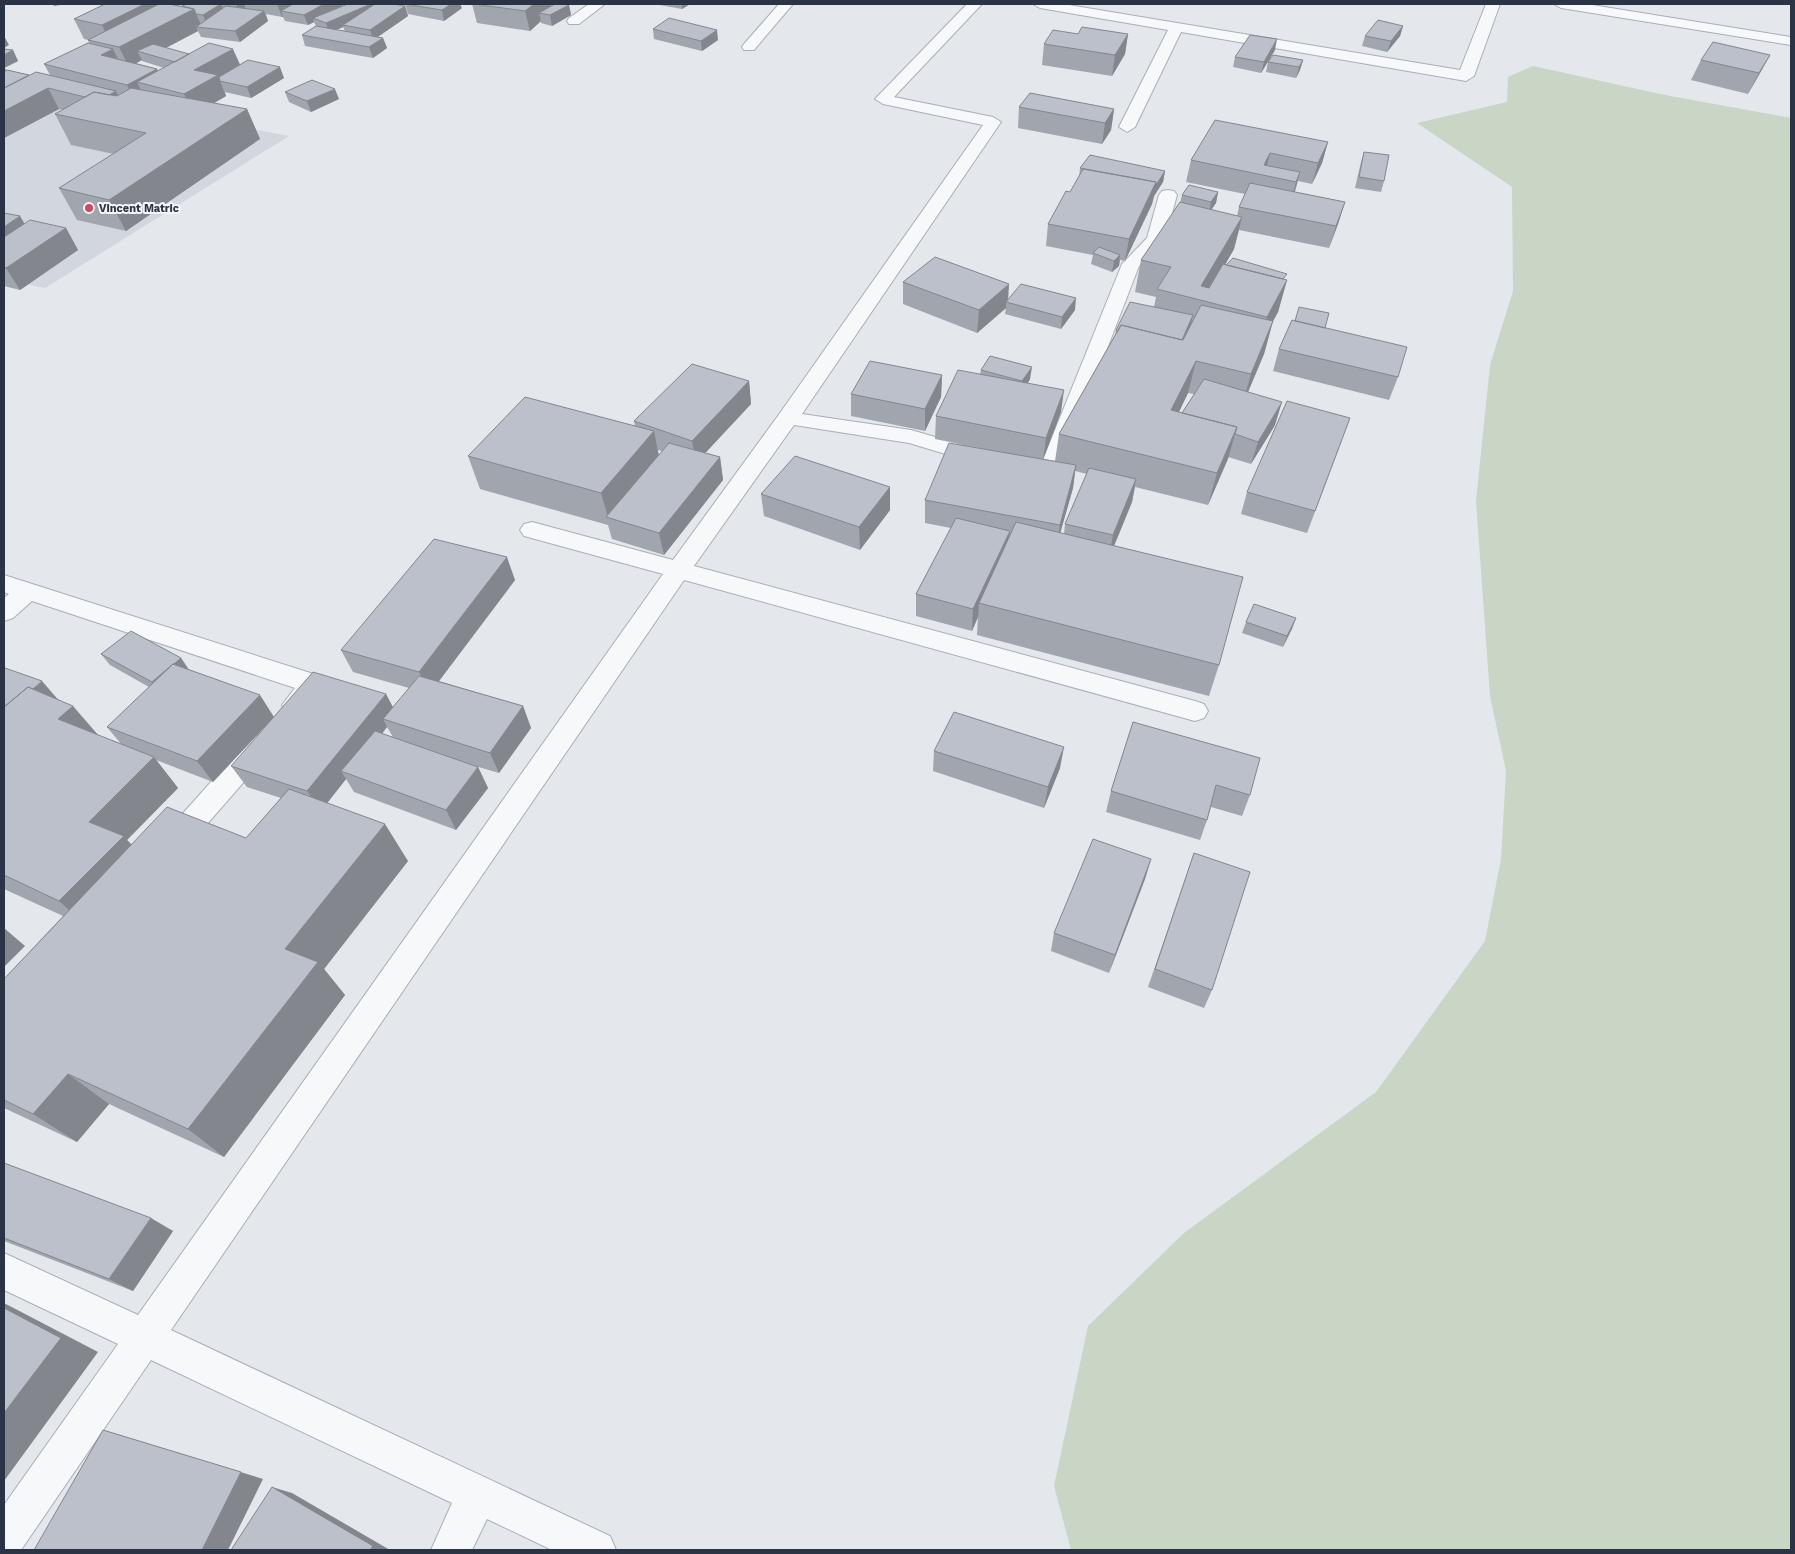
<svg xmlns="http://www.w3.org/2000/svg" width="1795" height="1554" font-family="'Work Sans',sans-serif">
<rect width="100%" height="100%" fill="#e4e7ec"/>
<path fill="#d2d6de" d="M 58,92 L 289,136 L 45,288 L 4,280 L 4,122 Z"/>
<path fill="#c9d6c5" d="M 1533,66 L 1660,94 L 1791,118 L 1791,1550 L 1071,1550 L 1054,1486 L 1088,1326 L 1184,1233 L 1376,1092 L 1485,941 L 1501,859 L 1506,771 L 1490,696 L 1476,501 L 1490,365 L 1513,291 L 1512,187 L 1417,123 L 1507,102 L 1508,77 Z"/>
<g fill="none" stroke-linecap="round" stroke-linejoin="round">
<g stroke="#a9aeb7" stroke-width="2">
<path id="minor" d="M 589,4 L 605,4 L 579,24 L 569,24 L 567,21 L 569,18 Z
M 779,4 L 793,4 L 754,50 L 744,50 L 742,47 L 744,44 Z
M 967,4 L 982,4 L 894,97 L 993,117 L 1001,122 L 802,414 L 911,430 L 990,453 L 993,458 L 990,463 L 982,465 L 909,443 L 794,425 L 694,566 L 1195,701 L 1204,704 L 1208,711 L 1204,718 L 1195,721 L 684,580 L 171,1330 L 610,1536 L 616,1550 L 552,1550 L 487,1519 L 472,1550 L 431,1550 L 452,1503 L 151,1360 L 21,1550 L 4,1550 L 4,1505 L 118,1344 L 4,1290 L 4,1253 L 138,1315 L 663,574 L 524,536 L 520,530 L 524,524 L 532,522 L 673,560 L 780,413 L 983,125 L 883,104 L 875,99 Z
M 1033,4 L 1063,4 L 1460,70 L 1486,4 L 1500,4 L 1474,76 L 1466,81 L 1181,32 L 1135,127 L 1127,132 L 1119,127 L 1168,30 L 1040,8 Z
M 1554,4 L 1586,4 L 1791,37 L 1791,45 L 1561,8 Z
M 1168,190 L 1174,191 L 1177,195 L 1165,240 L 1139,266 L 1058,476 L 1055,481 L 1047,483 L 1018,475 L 1015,470 L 1018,465 L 1026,463 L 1040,467 L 1122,264 L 1147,238 L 1159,195 L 1162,191 Z
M 4,575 L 323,677 L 327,684 C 318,700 305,718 286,712 L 282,705 L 295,688 L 32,601 L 13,618 L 4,621 L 4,598 L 9,594 L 4,592 Z
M 260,734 L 270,738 L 273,745 L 270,752 L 181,854 L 171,858 L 161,854 L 157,846 L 161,838 L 250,738 Z"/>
</g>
<use href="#minor" fill="#f7f8fa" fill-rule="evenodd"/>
</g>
<path fill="#a1a5ae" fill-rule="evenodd" d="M 105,4 L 176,4 L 177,5 L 182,6 L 185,5 L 181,4 L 345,4 L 336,9 L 348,4 L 373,4 L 373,5 L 405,6 L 408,16 L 378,37 L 383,38 L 387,48 L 373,58 L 305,46 L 302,35 L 316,26 L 314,22 L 308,25 L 285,21 L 283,17 L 282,17 L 266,14 L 268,21 L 240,42 L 201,37 L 198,31 L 166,48 L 189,54 L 240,65 L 284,78 L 251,98 L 225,92 L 226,96 L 214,103 L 247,109 L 260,139 L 126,231 L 77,220 L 59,188 L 114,154 L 71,145 L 55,114 L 63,110 L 59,109 L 4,138 L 4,49 L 13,50 L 18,61 L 4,68 L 7,70 L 29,75 L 50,75 L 44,64 L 89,43 L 88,40 L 84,39 L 74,19 ZM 343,27 L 345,31 L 337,30 ZM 142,60 L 142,61 L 164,68 L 158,71 L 157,69 L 136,63 Z
M 405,4 L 462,8 L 444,21 L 408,14 Z
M 472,4 L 551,4 L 551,6 L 569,5 L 571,15 L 552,26 L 541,23 L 541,21 L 530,31 L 477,23 Z
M 654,4 L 690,4 L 682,9 Z
M 1403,26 L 1400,36 L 1387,52 L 1362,46 L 1365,36 Z
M 653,29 L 718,40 L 702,51 L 654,39 Z
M 1078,34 L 1128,34 L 1125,54 L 1112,76 L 1042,65 L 1044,44 Z
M 1275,50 L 1261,73 L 1233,67 L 1235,57 Z
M 1770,55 L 1748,94 L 1691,80 L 1701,60 Z
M 1303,60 L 1300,70 L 1296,78 L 1266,72 L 1268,62 Z
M 285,92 L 339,99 L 311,112 L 289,102 Z
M 1019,107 L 1114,109 L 1111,130 L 1102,144 L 1018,128 Z
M 1328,142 L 1322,163 L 1312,184 L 1298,181 L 1295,192 L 1345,202 L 1338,224 L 1329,248 L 1239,230 L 1234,249 L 1225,265 L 1287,280 L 1278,312 L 1273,321 L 1264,354 L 1248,392 L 1275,425 L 1251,464 L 1228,457 L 1208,505 L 1135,487 L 1132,502 L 1114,546 L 1219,665 L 1209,696 L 977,635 L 978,617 L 972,631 L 916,616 L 916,594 L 951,528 L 925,523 L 925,500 L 989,450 L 935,439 L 936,416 L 980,374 L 981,370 L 1030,379 L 1028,383 L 1061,412 L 1043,459 L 1055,461 L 1059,434 L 1115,335 L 1116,330 L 1154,307 L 1156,297 L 1135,292 L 1141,260 L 1180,203 L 1182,195 L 1218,192 L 1216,203 L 1211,210 L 1237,216 L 1239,207 L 1245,194 L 1186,182 L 1191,160 ZM 1188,393 L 1194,394 L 1182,413 L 1179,412 ZM 1075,471 L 1087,474 L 1065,524 L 1064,534 L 1060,533 L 1073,488 Z
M 1364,152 L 1384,181 L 1381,192 L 1355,188 L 1361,162 Z
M 1080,168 L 1165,171 L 1163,182 L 1154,196 L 1152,204 L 1125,261 L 1120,260 L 1119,266 L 1112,272 L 1091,264 L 1093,255 L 1046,246 L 1048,224 L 1070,192 L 1079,178 Z
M 4,213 L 20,216 L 24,224 L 66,228 L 78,250 L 20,290 L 4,286 Z
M 903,282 L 1008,300 L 1075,310 L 1061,329 L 1005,314 L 1006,308 L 977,333 L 903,304 Z
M 1325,328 L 1398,377 L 1389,400 L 1273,371 L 1279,349 Z
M 942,375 L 941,397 L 925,431 L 851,416 L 851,394 Z
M 749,381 L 751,404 L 705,453 L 720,457 L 723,480 L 664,555 L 612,539 L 608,525 L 480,489 L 468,456 L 635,426 L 634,421 ZM 658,450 L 662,451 L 659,455 Z
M 1342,440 L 1307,533 L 1241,514 L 1247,492 Z
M 890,487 L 890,510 L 860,550 L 764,516 L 761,494 Z
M 515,580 L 439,681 L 523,706 L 531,728 L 499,773 L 465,763 L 478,767 L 488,788 L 456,830 L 354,792 L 346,779 L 327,803 L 408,861 L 324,969 L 345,995 L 224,1157 L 109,1104 L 77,1142 L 4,1108 L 4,979 L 63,916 L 4,889 L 4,669 L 58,699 L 98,735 L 122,745 L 107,727 L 149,687 L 110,665 L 101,654 L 181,658 L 189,670 L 274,717 L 213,782 L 156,760 L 178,788 L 127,840 L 131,844 L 246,838 L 281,798 L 247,787 L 231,766 L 386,694 L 393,708 L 409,688 L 353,672 L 341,650 ZM 387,727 L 393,737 L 382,734 Z
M 1296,618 L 1283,647 L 1242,633 L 1246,622 Z
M 1133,722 L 1250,795 L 1242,816 L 1211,807 L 1207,820 L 1200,840 L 1106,812 L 1111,791 Z
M 934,751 L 1060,768 L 1044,808 L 933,771 Z
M 1194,853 L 1212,990 L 1204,1008 L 1148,987 Z
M 1151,859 L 1145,879 L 1109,973 L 1051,951 L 1054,933 Z
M 4,1163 L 173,1231 L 133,1291 L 4,1241 Z"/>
<path fill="#83868d" d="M 53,4 L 66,4 L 54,6 Z
M 145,4 L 176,4 L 179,11 L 112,46 L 102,25 Z
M 221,4 L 225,14 L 207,25 L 203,15 Z
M 236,4 L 244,4 L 246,10 L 240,14 Z
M 277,4 L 306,4 L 281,11 L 283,17 L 282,17 Z
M 324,4 L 345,4 L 317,20 L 313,18 L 314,22 L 308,25 L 304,15 Z
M 371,4 L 373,4 L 376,13 L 343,25 L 343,27 L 329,33 L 326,23 Z
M 451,4 L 460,4 L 462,8 L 444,21 L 442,10 Z
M 534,4 L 551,4 L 552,11 L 539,13 L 541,21 L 530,31 L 525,11 Z
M 682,4 L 690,4 L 682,9 Z
M 569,5 L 571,15 L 552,26 L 550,15 Z
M 405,6 L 408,16 L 373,40 L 370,30 Z
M 194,9 L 202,27 L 196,27 L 198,31 L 152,55 L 137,51 L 142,60 L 129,67 L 119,47 Z
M 264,11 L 268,21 L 240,42 L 235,31 Z
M 1403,26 L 1400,36 L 1387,52 L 1391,41 Z
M 717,30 L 718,40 L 702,51 L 701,41 Z
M 1128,34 L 1125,54 L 1112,76 L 1115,55 Z
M 4,36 L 9,45 L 4,48 Z
M 383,38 L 387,48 L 373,58 L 369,47 Z
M 1277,39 L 1275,50 L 1261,73 L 1264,62 Z
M 113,49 L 123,69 L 101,55 Z
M 233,49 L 242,69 L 220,81 L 226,96 L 194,115 L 184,94 L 194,70 Z
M 13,50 L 18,61 L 4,68 L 4,55 Z
M 1770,55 L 1759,75 L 1748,94 L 1759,73 Z
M 1303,60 L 1300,70 L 1296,78 L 1299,67 Z
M 280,67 L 284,78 L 251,98 L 247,87 Z
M 157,69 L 167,89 L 137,82 L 146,101 L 137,106 L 127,85 Z
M 48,88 L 59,109 L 4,138 L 4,111 Z
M 335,89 L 339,99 L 311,112 L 307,101 Z
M 116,91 L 126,112 L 99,100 Z
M 247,109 L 260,139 L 126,231 L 109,200 Z
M 1114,109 L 1111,130 L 1102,144 L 1105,123 Z
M 1328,142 L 1322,163 L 1312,184 L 1318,163 Z
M 1270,153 L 1265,174 L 1264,165 Z
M 1165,171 L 1163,182 L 1154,196 L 1152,204 L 1125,261 L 1129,239 L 1156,182 Z
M 1300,172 L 1294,193 L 1290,203 L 1296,182 Z
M 1218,192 L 1216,203 L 1209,213 L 1211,202 Z
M 1345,202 L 1338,224 L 1329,248 L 1336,226 Z
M 20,216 L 33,238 L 4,258 L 4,227 Z
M 1242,217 L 1234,249 L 1204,301 L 1201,286 Z
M 66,228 L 78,250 L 20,290 L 6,268 Z
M 1120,255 L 1119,266 L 1112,272 L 1114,261 Z
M 1287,280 L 1278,312 L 1258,349 L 1267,317 Z
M 1009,284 L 1008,303 L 1006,302 L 1006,308 L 977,333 L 979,310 Z
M 1076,298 L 1075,310 L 1061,329 L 1062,317 Z
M 1193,315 L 1188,337 L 1180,344 Z
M 1273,321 L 1264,354 L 1242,406 L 1251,374 Z
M 1196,361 L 1188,393 L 1164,443 L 1171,410 Z
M 1032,367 L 1030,379 L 1021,393 L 1022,381 Z
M 942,375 L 941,397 L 925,431 L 925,409 Z
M 749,381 L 751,404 L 696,463 L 692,441 Z
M 1064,390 L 1061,412 L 1043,460 L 1046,438 Z
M 1282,402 L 1275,425 L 1251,464 L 1258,442 Z
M 1237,427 L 1228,459 L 1208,505 L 1217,473 Z
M 654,431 L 660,463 L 608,517 L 601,493 Z
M 720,457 L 723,480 L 664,555 L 659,533 Z
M 1076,465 L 1073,488 L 1056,548 L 1060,525 Z
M 1136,479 L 1132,502 L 1109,558 L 1113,535 Z
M 890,487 L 890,510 L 860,550 L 859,527 Z
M 1010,531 L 1007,554 L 979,603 L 978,617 L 972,631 L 973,609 Z
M 507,557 L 515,580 L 430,693 L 419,672 Z
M 1296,618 L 1292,629 L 1283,647 L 1287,636 Z
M 181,658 L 189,670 L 161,693 L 152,682 Z
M 42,681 L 61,703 L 4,716 Z
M 386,694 L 397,715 L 383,719 L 387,727 L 350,774 L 341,771 L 346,779 L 321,811 L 307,791 Z
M 260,695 L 274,717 L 213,782 L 197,761 Z
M 73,706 L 99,736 L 58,719 Z
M 523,706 L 531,728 L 499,773 L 490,753 Z
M 1064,747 L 1060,768 L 1044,808 L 1048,787 Z
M 154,757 L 178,788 L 127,840 L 151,865 L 89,928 L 59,901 L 89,822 Z
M 478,767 L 488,788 L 456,830 L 446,810 Z
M 385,824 L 408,861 L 324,969 L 345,995 L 224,1157 L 188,1129 L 285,949 Z
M 1151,859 L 1145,879 L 1109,973 L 1115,955 Z
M 4,928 L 25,946 L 4,967 Z
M 68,1074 L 109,1104 L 77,1142 L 33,1114 Z
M 151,1218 L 173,1231 L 133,1291 L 109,1279 Z
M 4,1303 L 98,1352 L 4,1481 Z
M 103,1430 L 263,1479 L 228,1550 L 202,1550 Z
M 272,1487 L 292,1493 L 390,1550 L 370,1550 Z"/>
<path fill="#bbc0ca" stroke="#83868d" d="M 105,4 L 145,4 L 102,25 L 74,19 Z
M 159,4 L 169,4 L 194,9 L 119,47 L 88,40 Z
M 186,4 L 221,4 L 203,15 L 196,14 L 194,9 L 182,6 Z
M 293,4 L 324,4 L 304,15 L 281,11 Z
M 348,4 L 371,4 L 326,23 L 313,18 Z
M 375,4 L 393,4 L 405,6 L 370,30 L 343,25 Z
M 405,4 L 451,4 L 442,10 Z
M 474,4 L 534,4 L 525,11 Z
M 555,4 L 563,4 L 569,5 L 550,15 L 539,13 Z
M 226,6 L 264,11 L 235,31 L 196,27 Z
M 669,18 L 717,30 L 701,41 L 653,29 Z
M 1378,20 L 1403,26 L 1391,41 L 1365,36 Z
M 316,26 L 383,38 L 369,47 L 302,35 Z
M 1082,27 L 1128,34 L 1115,55 L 1044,44 L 1053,30 L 1078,34 Z
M 1250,35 L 1277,39 L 1264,62 L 1235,57 Z
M 1713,42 L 1770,55 L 1759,73 L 1701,60 Z
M 88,43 L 113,49 L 101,55 L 157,69 L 127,85 L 44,64 Z
M 209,43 L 233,49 L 194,70 L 218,75 L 184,94 L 137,82 Z
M 153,44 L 189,54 L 175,62 L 137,51 Z
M 4,49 L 13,50 L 4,55 Z
M 1273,55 L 1303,60 L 1299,67 L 1268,62 Z
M 248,60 L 280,67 L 247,87 L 220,81 L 219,77 Z
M 7,70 L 29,75 L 4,88 L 4,72 Z
M 36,72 L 116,91 L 109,95 L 94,92 L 85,97 L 48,88 L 4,111 L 4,88 Z
M 312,80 L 335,89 L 307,101 L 285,92 Z
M 131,88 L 247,109 L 109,200 L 59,188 L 146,133 L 55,114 L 94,92 L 117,96 Z
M 1030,93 L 1114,109 L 1105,123 L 1019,107 Z
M 1215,120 L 1328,142 L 1318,163 L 1270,153 L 1264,165 L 1300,172 L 1296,182 L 1191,160 Z
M 1364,152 L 1389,155 L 1384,181 L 1359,177 Z
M 1090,155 L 1165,171 L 1156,185 L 1156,182 L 1080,168 Z
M 1083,169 L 1156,182 L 1129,239 L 1048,224 L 1066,191 L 1070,192 Z
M 1250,183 L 1345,202 L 1336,226 L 1239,207 Z
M 1189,185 L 1218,192 L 1211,202 L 1182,195 Z
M 1180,202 L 1242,217 L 1201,286 L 1209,288 L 1223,264 L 1287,280 L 1267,317 L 1157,289 L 1171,267 L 1141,260 Z
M 4,213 L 20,216 L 4,227 Z
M 30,220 L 66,228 L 6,268 L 4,267 L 4,237 Z
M 1099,247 L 1120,255 L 1114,261 L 1093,253 Z
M 935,257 L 1009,284 L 979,310 L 903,282 Z
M 1233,258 L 1287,274 L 1283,279 L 1226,265 Z
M 1021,284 L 1076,298 L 1062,317 L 1006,302 Z
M 1130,302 L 1193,315 L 1182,340 L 1121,325 L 1118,331 L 1116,330 Z
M 1201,305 L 1273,321 L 1251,374 L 1196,361 L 1171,410 L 1237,427 L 1217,473 L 1059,434 L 1121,325 L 1183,340 Z
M 1299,307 L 1329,313 L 1325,328 L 1295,321 Z
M 1292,320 L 1407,347 L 1398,377 L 1279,349 Z
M 990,356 L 1032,367 L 1022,381 L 981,370 Z
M 870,361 L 942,375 L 925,409 L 851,394 Z
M 692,364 L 749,381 L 692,441 L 634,421 Z
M 958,370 L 1064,390 L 1046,438 L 936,416 Z
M 1204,379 L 1282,402 L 1258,442 L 1235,434 L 1237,427 L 1182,413 Z
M 525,397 L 654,431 L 601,493 L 468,456 Z
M 1287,401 L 1350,418 L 1315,511 L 1247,492 Z
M 669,443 L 720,457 L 659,533 L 606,517 Z
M 949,443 L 1076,465 L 1060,525 L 925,500 Z
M 795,456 L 890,487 L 859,527 L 761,494 Z
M 1089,468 L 1136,479 L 1113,535 L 1065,524 Z
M 956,518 L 1010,531 L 973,609 L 916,594 Z
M 1016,522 L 1243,577 L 1219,665 L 979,603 Z
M 434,539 L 507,557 L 419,672 L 341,650 Z
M 1254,604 L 1296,618 L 1287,636 L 1246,622 Z
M 131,631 L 181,658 L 174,664 L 173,664 L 152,682 L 101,654 Z
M 173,664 L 260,695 L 197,761 L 107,727 Z
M 5,668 L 42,681 L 33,689 L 28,687 L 4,707 L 4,669 Z
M 313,672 L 386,694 L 307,791 L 231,766 Z
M 419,676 L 523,706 L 490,753 L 383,719 Z
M 28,687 L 73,706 L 58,719 L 154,757 L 89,822 L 124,836 L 59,901 L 4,875 L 4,707 Z
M 954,712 L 1064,747 L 1048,787 L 934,751 Z
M 1133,722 L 1260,758 L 1250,795 L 1216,785 L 1207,820 L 1111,791 Z
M 375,731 L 478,767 L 446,810 L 341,771 Z
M 289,789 L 385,824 L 285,949 L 318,962 L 188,1129 L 68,1074 L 33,1114 L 4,1100 L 4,979 L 167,807 L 246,838 Z
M 1093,839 L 1151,859 L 1115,955 L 1054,933 Z
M 1194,853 L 1250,872 L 1212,990 L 1155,969 Z
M 4,1163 L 151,1218 L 109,1279 L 4,1238 Z
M 4,1308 L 61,1338 L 4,1413 Z
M 103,1430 L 241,1472 L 202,1550 L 34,1550 Z
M 272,1487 L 373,1546 L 370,1550 L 231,1550 Z"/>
<circle fill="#d1495b" stroke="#f4f6f9" stroke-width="2" cx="89" cy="208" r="5"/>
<g text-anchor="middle" stroke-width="4" stroke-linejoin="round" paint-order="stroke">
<g font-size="11" font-weight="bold" fill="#2b3445" stroke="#f4f6f9" text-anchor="start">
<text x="99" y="212">Vincent Matric</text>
</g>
</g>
<rect width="1795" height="1554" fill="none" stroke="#2b3445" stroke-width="10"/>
</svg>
